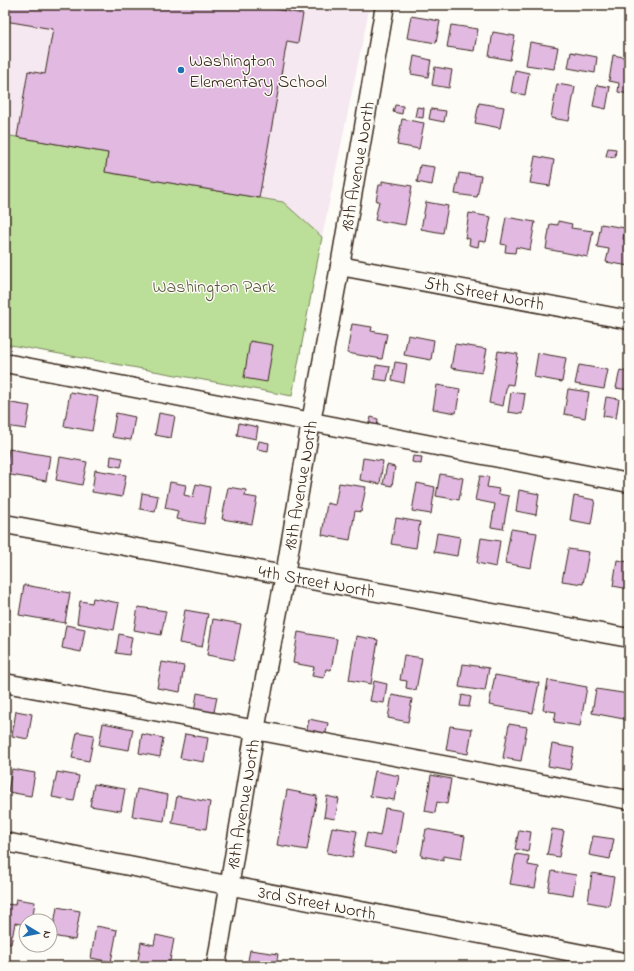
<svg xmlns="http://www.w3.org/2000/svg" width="634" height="971" font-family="'Indie Flower',sans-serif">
<rect width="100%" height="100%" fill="#fdfcf7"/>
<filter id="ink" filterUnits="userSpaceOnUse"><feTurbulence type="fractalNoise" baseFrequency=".025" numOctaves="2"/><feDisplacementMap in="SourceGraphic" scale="8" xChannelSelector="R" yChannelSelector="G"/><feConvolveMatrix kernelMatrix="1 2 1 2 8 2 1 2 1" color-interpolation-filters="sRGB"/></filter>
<g filter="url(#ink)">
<path fill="#f5e8f0" d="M 5,5 L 370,5 L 322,237 L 283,202 L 105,172 L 108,153 L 5,135 Z"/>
<path fill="#bbdf99" stroke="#7b845c" d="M 5,135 L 108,153 L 105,172 L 283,202 L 322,237 L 292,396 L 5,344 Z"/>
<path fill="#e1b9e1" stroke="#3b2a1e" d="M 5,5 L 252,5 L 303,14 L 298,43 L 287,41 L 259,198 L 105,172 L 108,153 L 17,137 L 28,71 L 45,74 L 53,29 L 5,21 Z
M 411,16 L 440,21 L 436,43 L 407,38 Z
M 451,25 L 478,29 L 474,51 L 447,47 Z
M 493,32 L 515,36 L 510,60 L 489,56 Z
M 530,42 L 558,47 L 554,69 L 526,65 Z
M 571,52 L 597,57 L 595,73 L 568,68 Z
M 613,55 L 629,58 L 629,94 L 618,92 L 619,83 L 609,81 Z
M 414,56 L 431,60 L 428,77 L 411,74 Z
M 435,67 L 452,70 L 449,88 L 432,85 Z
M 515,70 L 529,73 L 525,95 L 511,92 Z
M 557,84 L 575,87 L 569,121 L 551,118 Z
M 597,85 L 610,87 L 606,109 L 593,106 Z
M 479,103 L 504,107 L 500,128 L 475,123 Z
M 395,105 L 403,106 L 402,114 L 393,112 Z
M 417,107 L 424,108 L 423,118 L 415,117 Z
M 431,109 L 446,111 L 444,122 L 429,119 Z
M 402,119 L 424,123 L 419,149 L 397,145 Z
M 608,148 L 616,149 L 615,157 L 606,156 Z
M 535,156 L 554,160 L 550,186 L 530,183 Z
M 420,165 L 435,167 L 432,185 L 417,182 Z
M 459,173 L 481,176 L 477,197 L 455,194 Z
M 382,181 L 412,186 L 405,225 L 375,220 L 379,201 L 376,201 L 379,185 L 382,185 Z
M 426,202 L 448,206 L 443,233 L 421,229 Z
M 469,213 L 491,217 L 486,242 L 479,241 L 478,247 L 469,245 L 470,239 L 465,238 Z
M 506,217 L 535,222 L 530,250 L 516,247 L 515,253 L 505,252 L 506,245 L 501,244 Z
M 558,221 L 572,224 L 571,228 L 593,231 L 588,257 L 546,249 L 550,224 L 558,225 Z
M 601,224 L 625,228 L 623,239 L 629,240 L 629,266 L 606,262 L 609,249 L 597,247 Z
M 352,324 L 372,327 L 371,331 L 387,334 L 382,359 L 347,353 Z
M 408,335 L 434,340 L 431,360 L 404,355 Z
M 250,341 L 273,345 L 267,382 L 244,378 Z
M 455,344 L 487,349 L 482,373 L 451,368 Z
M 498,351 L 518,354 L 513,385 L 507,384 L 503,406 L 489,403 Z
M 538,353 L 566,358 L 562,382 L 534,377 Z
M 395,362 L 407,364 L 404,383 L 392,380 Z
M 376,365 L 390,367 L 387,381 L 374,379 Z
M 579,365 L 608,370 L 604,389 L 575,384 Z
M 620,370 L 629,372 L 629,390 L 616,388 Z
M 437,385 L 460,389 L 456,413 L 433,409 Z
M 568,389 L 589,392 L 585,418 L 564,414 Z
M 70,392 L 98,397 L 92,431 L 64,426 Z
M 511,392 L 525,394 L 522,414 L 508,412 Z
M 606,397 L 619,399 L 616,418 L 603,416 Z
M 5,402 L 30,406 L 26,429 L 5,426 Z
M 116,413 L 135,417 L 131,440 L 112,437 Z
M 159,413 L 175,416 L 171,438 L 155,435 Z
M 371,417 L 378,419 L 377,427 L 369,426 Z
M 239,423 L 258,427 L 256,439 L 237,435 Z
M 259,441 L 269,443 L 268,451 L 257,449 Z
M 9,449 L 50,456 L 46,481 L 5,474 Z
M 111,456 L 123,458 L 121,467 L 110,465 Z
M 413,456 L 422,457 L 421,464 L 412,462 Z
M 60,457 L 87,462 L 82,485 L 56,480 Z
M 363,458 L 383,461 L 380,484 L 360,480 Z
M 387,465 L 395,467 L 392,486 L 383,484 Z
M 95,470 L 126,475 L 122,497 L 92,492 Z
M 440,474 L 463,478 L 459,500 L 436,496 Z
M 480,476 L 489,477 L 487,487 L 499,489 L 498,494 L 509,496 L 503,529 L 491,527 L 495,504 L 475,500 Z
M 170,482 L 186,485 L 184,495 L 193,497 L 196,484 L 210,487 L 204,524 L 176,519 L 178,511 L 165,508 Z
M 339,483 L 366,487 L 361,512 L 355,511 L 350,540 L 322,535 L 327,503 L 335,505 Z
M 417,483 L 435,487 L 431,514 L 412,511 Z
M 228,487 L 246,490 L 245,496 L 257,498 L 252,524 L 222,519 Z
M 519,490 L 539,494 L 536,515 L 516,511 Z
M 142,493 L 158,496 L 155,512 L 140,509 Z
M 574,496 L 595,500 L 591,524 L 570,520 Z
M 396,518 L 420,522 L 416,548 L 391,544 Z
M 511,529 L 537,533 L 531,568 L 505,563 Z
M 437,533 L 460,537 L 457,556 L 434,552 Z
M 481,538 L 500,541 L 496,567 L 477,563 Z
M 568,549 L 589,552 L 583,584 L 562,581 Z
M 617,560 L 629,562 L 629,589 L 613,586 Z
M 24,585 L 70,593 L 65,623 L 19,615 Z
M 93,598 L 119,603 L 114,630 L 77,623 L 80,601 L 92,603 Z
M 5,606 L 10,607 L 5,635 Z
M 138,607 L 166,611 L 161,635 L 134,630 Z
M 185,610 L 208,614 L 202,647 L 179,643 Z
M 213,619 L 241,624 L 234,660 L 207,655 Z
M 66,625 L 85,629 L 81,652 L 62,648 Z
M 298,632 L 337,639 L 331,670 L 326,669 L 324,678 L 312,676 L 314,667 L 293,663 Z
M 119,634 L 132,637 L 129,655 L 116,653 Z
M 356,636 L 378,640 L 371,684 L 349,680 Z
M 404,655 L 422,658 L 416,690 L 406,688 L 407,681 L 400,680 Z
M 162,662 L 184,666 L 180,692 L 157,688 Z
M 463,664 L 489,668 L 485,691 L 459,687 Z
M 495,675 L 539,683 L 533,713 L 489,705 Z
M 548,680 L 587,687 L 580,726 L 554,722 L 556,712 L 543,710 Z
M 374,681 L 387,684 L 384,703 L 370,701 Z
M 596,689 L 629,694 L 629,720 L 592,713 Z
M 197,693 L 217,697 L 213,717 L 194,713 Z
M 392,695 L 412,699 L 408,722 L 388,718 Z
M 462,695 L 471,697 L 469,707 L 460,706 Z
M 16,711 L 32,714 L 28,739 L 12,736 Z
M 309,719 L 328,723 L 325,737 L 306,734 Z
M 103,723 L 133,729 L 129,750 L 99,745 Z
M 509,724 L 527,727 L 521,761 L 503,758 Z
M 450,726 L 472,729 L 468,754 L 446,750 Z
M 77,732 L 94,735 L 89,761 L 72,758 Z
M 142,734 L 163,738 L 160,757 L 139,753 Z
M 185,734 L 208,738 L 204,762 L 180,758 Z
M 552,744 L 574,748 L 570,770 L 548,766 Z
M 12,769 L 35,773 L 31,796 L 8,792 Z
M 375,771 L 399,776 L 394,800 L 370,796 Z
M 629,771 L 629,790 L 626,789 Z
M 57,772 L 79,776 L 74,801 L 52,797 Z
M 431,775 L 451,779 L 447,804 L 437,802 L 435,813 L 425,811 Z
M 94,784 L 125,789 L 121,811 L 90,806 Z
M 137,789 L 168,795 L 164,821 L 132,816 Z
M 287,790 L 317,796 L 307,850 L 277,845 Z
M 177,796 L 210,802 L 206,829 L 172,823 Z
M 327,796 L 339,799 L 335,819 L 324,817 Z
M 385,808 L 403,811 L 396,853 L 364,847 L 367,833 L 380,836 Z
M 332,827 L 357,831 L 352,858 L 327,853 Z
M 426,829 L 465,836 L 461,859 L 443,856 L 443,860 L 421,856 Z
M 552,829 L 564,831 L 559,857 L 547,855 Z
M 519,830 L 531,832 L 528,852 L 515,849 Z
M 593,836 L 614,839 L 610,859 L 589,855 Z
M 516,854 L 529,856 L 528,865 L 539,867 L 535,888 L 510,884 Z
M 552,871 L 576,875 L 573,895 L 548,891 Z
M 592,873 L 614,877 L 609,906 L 588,902 Z
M 16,899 L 35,902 L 32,921 L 26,921 L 26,925 L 15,923 L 11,944 L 5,943 L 5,904 L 15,905 Z
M 57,907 L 80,911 L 75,940 L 52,936 Z
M 96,926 L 117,930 L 111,962 L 91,958 Z
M 156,935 L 174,939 L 169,966 L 137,966 L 141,942 L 154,945 Z
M 250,950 L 278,954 L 276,966 L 247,966 Z
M 340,963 L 355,966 L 339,966 Z"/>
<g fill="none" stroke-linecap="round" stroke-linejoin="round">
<g stroke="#3b2a1e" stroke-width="21">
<g id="minor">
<path id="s1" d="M 340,266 L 629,320"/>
<path d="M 5,363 L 629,483"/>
<path id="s2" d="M 5,524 L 629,638"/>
<path d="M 5,683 L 629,800"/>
<path id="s3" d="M 5,842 L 629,963"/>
<path id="s4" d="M 216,966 L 255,730 L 285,575 L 311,422 L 340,266 L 385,5"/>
</g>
</g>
<use href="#minor" stroke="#fdfcf7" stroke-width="18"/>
</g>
</g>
<circle fill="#1f6fb2" stroke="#fdfcf7" stroke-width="1.5" cx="181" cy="70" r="4"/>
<g text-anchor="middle" stroke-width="3" stroke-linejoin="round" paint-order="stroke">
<g font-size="18" fill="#3b2a1e" stroke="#fdfcf7" text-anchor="start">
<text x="189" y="66">Washington<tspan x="189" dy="21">Elementary School</tspan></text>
</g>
<g font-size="18" fill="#3b2a1e" stroke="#fdfcf7">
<text dy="6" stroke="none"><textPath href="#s4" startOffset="812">18th Avenue North</textPath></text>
<text dy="6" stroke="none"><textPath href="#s1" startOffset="147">5th Street North</textPath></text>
<text dy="6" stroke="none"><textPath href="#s4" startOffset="488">18th Avenue North</textPath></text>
<text dy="6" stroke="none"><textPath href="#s2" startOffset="317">4th Street North</textPath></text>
<text dy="6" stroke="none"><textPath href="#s4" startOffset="164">18th Avenue North</textPath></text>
<text dy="6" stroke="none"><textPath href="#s3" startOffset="318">3rd Street North</textPath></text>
</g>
<g font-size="18" fill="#5b573d" stroke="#fdfcf7">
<text x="214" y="292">Washington Park</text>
</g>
</g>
<rect width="634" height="971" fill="none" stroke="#fdfcf7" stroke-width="20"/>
<rect x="10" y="10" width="614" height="951" fill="none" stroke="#3b2a1e" stroke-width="1.5" filter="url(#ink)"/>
<g transform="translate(38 933) rotate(100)"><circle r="19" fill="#fdfcf7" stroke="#afa8a0"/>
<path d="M0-3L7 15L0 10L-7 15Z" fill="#1f6fb2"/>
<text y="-6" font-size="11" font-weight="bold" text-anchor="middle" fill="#3b2a1e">N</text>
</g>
</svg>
